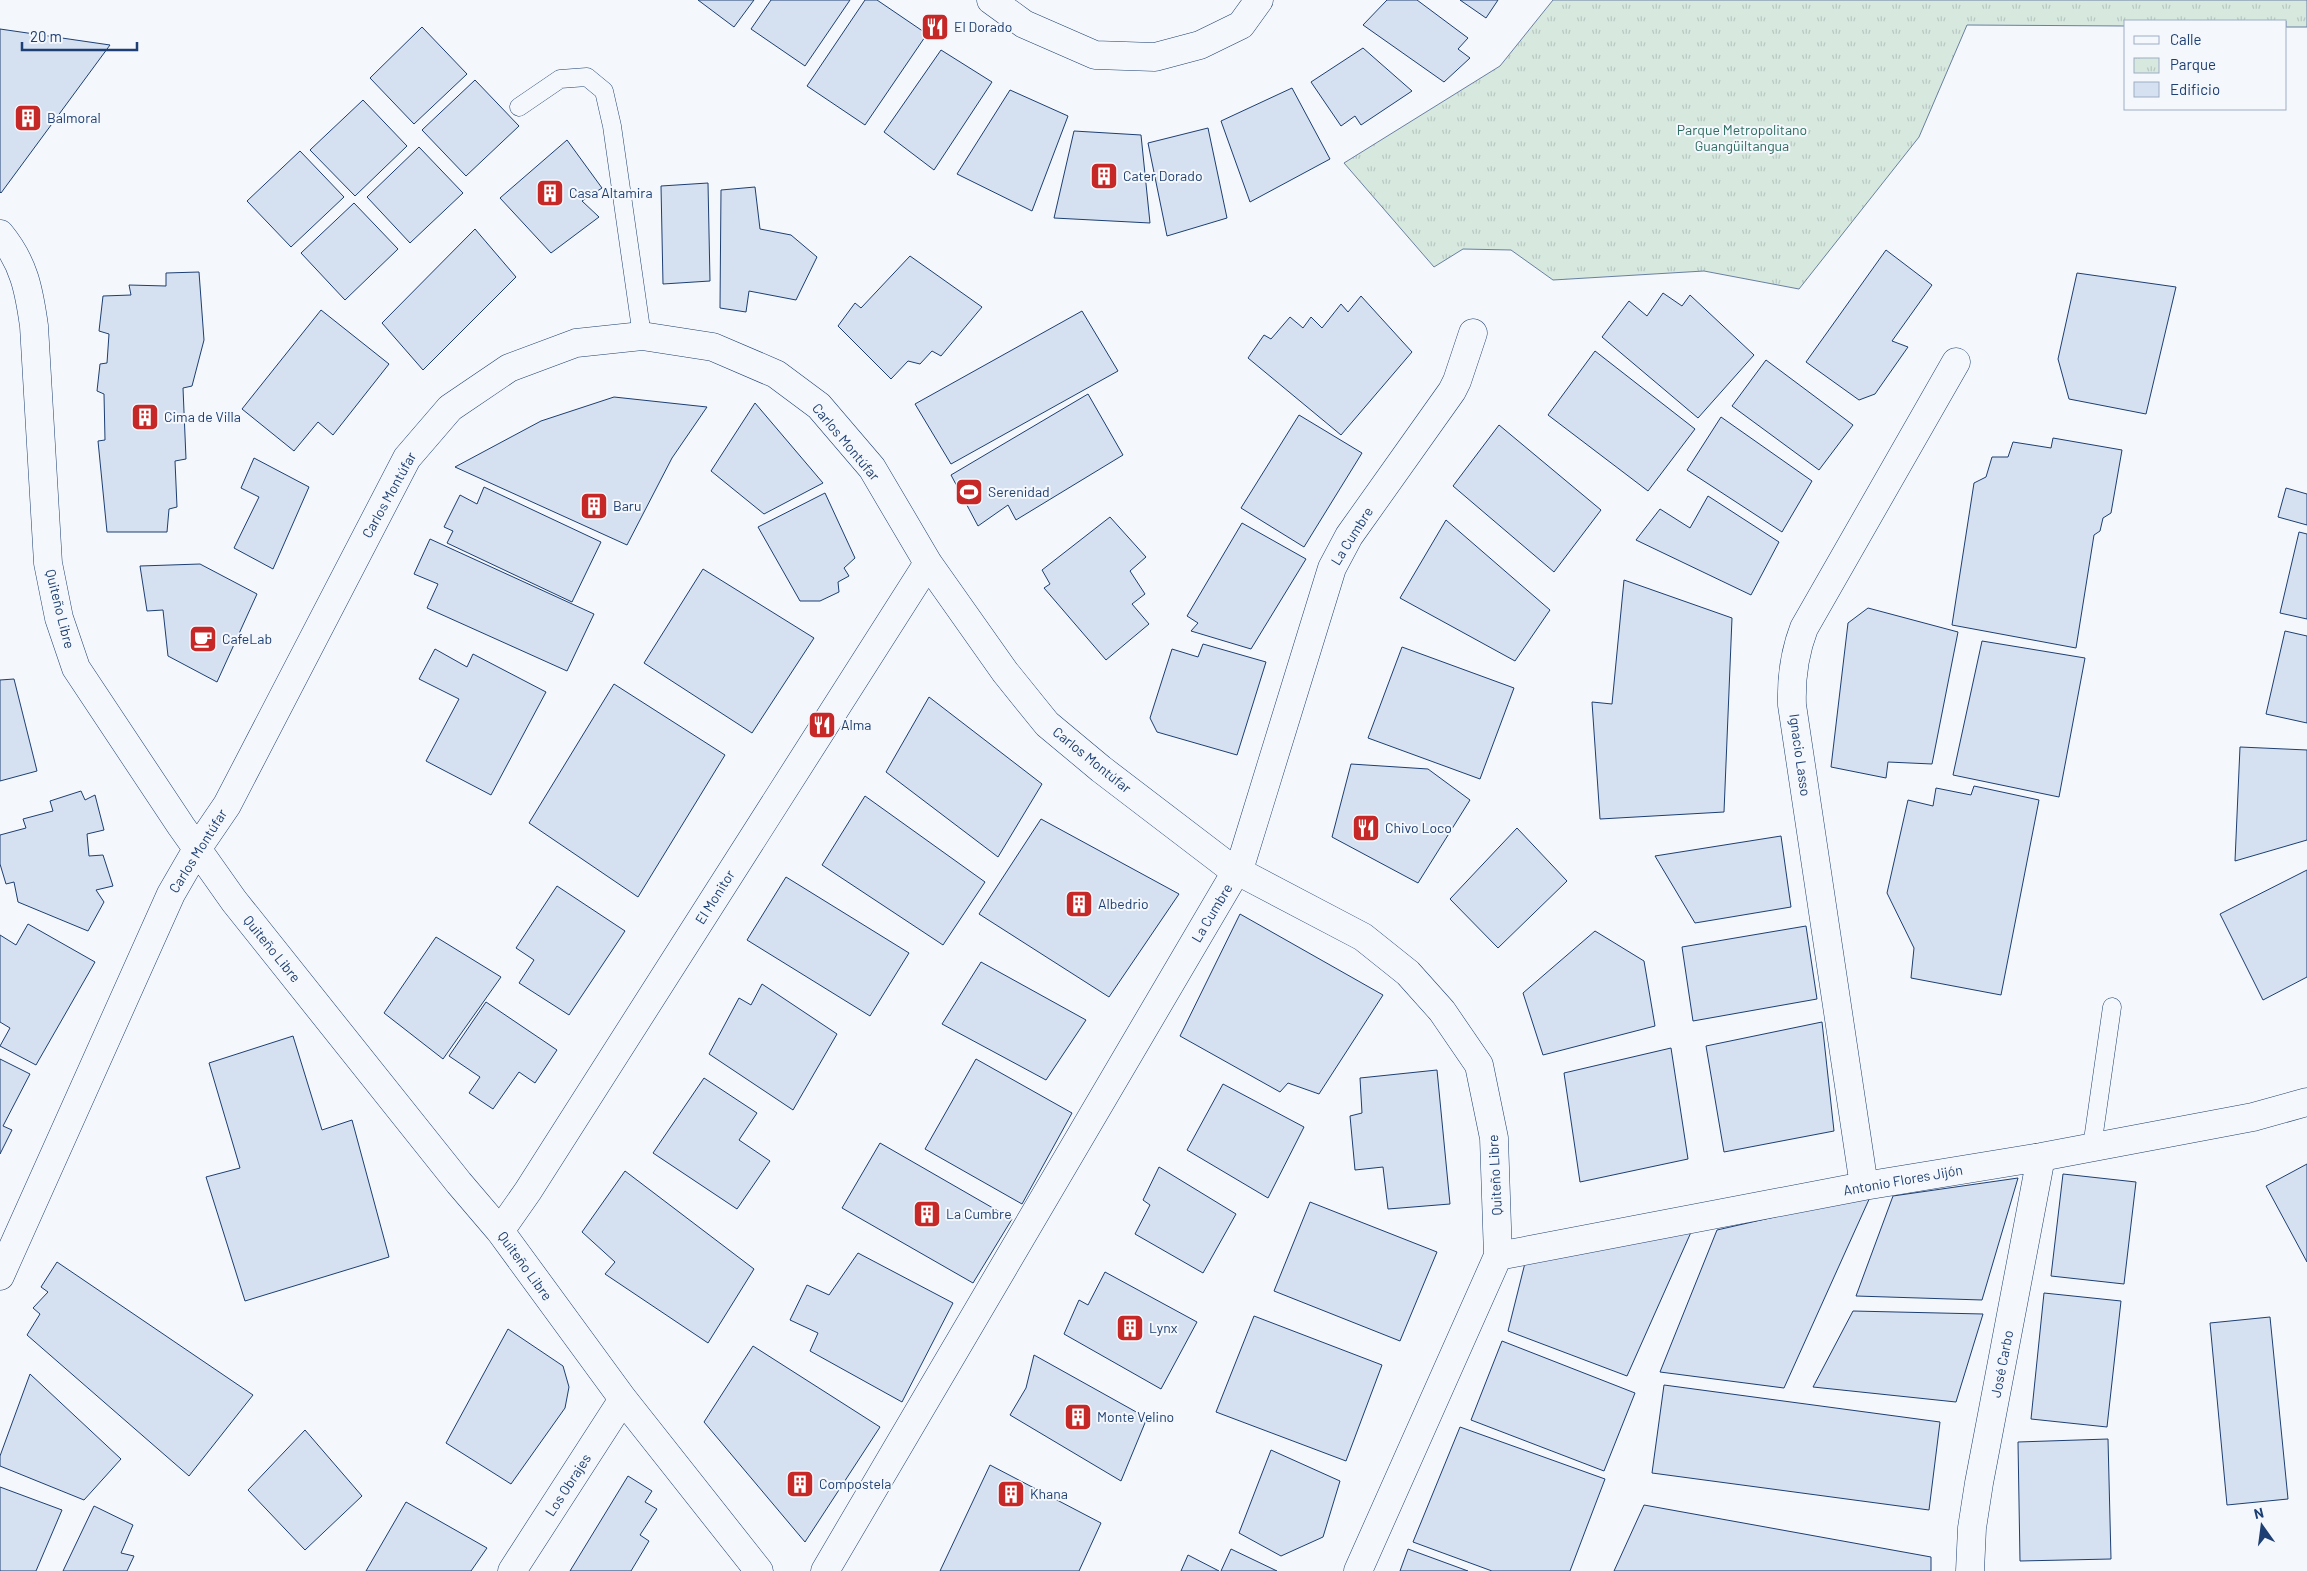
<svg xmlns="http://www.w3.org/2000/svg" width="2307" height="1571" font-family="Barlow,sans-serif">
<defs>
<pattern id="park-tufts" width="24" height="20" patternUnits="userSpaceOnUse" patternTransform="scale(1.25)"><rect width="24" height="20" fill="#d7e8df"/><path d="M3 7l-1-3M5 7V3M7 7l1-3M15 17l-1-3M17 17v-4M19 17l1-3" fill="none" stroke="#b8c8c3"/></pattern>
</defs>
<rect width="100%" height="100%" fill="#f4f7fb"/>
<path fill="url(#park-tufts)" stroke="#687fa3" d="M 1553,0 L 2307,0 L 2307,27 L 2286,27 L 2286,21 L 2126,21 L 2126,26 L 1967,25 L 1919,137 L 1799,289 L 1704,271 L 1553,280 L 1511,250 L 1463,249 L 1434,267 L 1344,163 L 1500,66 Z"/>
<path fill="#d5e0f0" stroke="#1d3f73" d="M 698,0 L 754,0 L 734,27 Z
M 771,0 L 850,0 L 805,66 L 751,29 Z
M 865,0 L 877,0 L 927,34 L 865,125 L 807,86 Z
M 1387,0 L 1417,0 L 1468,38 L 1458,49 L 1470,58 L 1444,82 L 1363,25 Z
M 1460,0 L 1498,0 L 1486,18 Z
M 422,27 L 467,74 L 414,124 L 370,78 Z
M 0,29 L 110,45 L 1,193 L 0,192 Z
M 1363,48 L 1412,91 L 1361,125 L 1355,116 L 1341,126 L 1311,82 Z
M 941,50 L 992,82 L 934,170 L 884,132 Z
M 475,80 L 519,126 L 466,176 L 422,130 Z
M 1292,88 L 1330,159 L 1250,202 L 1221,121 Z
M 1010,90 L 1068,116 L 1032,211 L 957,174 Z
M 363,100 L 407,146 L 355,196 L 310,150 Z
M 1208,128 L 1227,218 L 1167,236 L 1148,143 Z
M 1074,131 L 1141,135 L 1150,223 L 1054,218 Z
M 567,140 L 602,188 L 582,201 L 599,217 L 551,253 L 500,198 Z
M 419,147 L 463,193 L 410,243 L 367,197 Z
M 300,151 L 344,197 L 291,247 L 247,201 Z
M 708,183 L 710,281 L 663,284 L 661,186 Z
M 755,187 L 760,229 L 791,235 L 817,257 L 796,300 L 749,291 L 746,312 L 720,308 L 721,190 Z
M 354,203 L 398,249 L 345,300 L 301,253 Z
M 475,229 L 516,277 L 423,370 L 382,323 Z
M 1886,250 L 1932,285 L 1892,341 L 1908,347 L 1875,394 L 1859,400 L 1806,362 Z
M 910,256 L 982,307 L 941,356 L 932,351 L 920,364 L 908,361 L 891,379 L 838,326 L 855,303 L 861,308 Z
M 199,272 L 204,340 L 192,386 L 183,388 L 186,459 L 175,461 L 177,507 L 169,509 L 167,532 L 107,532 L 98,441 L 105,440 L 104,394 L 97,391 L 100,364 L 107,363 L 109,334 L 99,331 L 103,296 L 131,295 L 129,285 L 166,286 L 166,273 Z
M 2077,273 L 2176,287 L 2146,414 L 2069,399 L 2058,359 Z
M 1663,293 L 1682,306 L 1690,295 L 1754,355 L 1698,418 L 1602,337 L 1629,301 L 1647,316 Z
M 1361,296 L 1412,352 L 1341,435 L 1248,358 L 1264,335 L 1271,339 L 1290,317 L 1303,328 L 1311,317 L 1322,328 L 1341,304 L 1348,312 Z
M 321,310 L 389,364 L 333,435 L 318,422 L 294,451 L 242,409 Z
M 1082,311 L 1118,371 L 951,464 L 915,404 Z
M 1595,351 L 1695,429 L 1648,491 L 1548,415 Z
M 1766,360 L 1853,425 L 1819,470 L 1732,406 Z
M 1088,394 L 1123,455 L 1016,520 L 1008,505 L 978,526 L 951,475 Z
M 614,397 L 707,407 L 672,458 L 627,545 L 455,467 L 541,421 Z
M 755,403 L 823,483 L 764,514 L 711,471 Z
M 1299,415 L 1362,453 L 1304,547 L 1241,508 Z
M 1721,417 L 1812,481 L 1782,532 L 1687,470 Z
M 1499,425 L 1601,510 L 1554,572 L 1453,486 Z
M 2053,438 L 2122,450 L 2111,513 L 2103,518 L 2100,531 L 2094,535 L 2076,648 L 1952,625 L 1974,483 L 1986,477 L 1992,457 L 2008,457 L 2013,442 L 2051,448 Z
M 254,458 L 309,487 L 273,569 L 234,548 L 259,497 L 241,488 Z
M 484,487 L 601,542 L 572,602 L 447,543 L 453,531 L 444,527 L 460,495 L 477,504 Z
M 2286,488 L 2307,494 L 2307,525 L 2278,517 Z
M 825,493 L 855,558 L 844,568 L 849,576 L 838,582 L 839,592 L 820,601 L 800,601 L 758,527 Z
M 1708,496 L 1779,542 L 1751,595 L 1636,540 L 1660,509 L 1690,528 Z
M 1110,517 L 1146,557 L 1130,571 L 1145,594 L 1132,604 L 1149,624 L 1106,660 L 1044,588 L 1050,584 L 1042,570 Z
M 1446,520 L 1550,610 L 1515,661 L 1400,598 Z
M 1242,523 L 1306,559 L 1251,649 L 1191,631 L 1198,623 L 1187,616 Z
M 2299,532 L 2307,534 L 2307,619 L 2280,613 Z
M 430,539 L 594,614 L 567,671 L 427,608 L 438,584 L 414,574 Z
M 200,564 L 257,594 L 217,682 L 168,656 L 163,610 L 147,611 L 140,566 Z
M 703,569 L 814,638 L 752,733 L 644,663 Z
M 1624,580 L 1732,618 L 1724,812 L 1600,819 L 1592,702 L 1612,704 Z
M 1868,608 L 1958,632 L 1932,764 L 1888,762 L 1886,778 L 1831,767 L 1848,623 Z
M 2285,631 L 2307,636 L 2307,723 L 2266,714 Z
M 1982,641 L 2085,658 L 2059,797 L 1953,775 Z
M 1203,644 L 1266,662 L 1237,755 L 1157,732 L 1150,718 L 1172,649 L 1198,657 Z
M 1402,647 L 1514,688 L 1480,779 L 1368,738 Z
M 435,649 L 467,667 L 473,654 L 546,692 L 491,795 L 426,761 L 459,699 L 419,679 Z
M 14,679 L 37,771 L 0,781 L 0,680 Z
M 614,684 L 725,755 L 638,897 L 529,823 Z
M 929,697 L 1042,784 L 998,857 L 886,772 Z
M 2240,747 L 2307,750 L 2307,840 L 2235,861 Z
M 1351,764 L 1428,769 L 1470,800 L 1418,883 L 1332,837 Z
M 1974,786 L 2039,800 L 2001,995 L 1911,978 L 1914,948 L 1887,893 L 1908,800 L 1933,806 L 1936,788 L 1971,795 Z
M 81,791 L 85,800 L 95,795 L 104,830 L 87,834 L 89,856 L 103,855 L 113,886 L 96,890 L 104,902 L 88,931 L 18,902 L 14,882 L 6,884 L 0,864 L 0,835 L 26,828 L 23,819 L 53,811 L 50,801 Z
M 865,796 L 985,882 L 943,945 L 822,865 Z
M 1041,819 L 1179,894 L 1109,997 L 979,914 Z
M 1517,828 L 1567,881 L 1498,948 L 1450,899 Z
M 1781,836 L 1791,907 L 1695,923 L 1655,856 Z
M 2307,870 L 2307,977 L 2263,1000 L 2220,914 Z
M 786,877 L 909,953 L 870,1016 L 747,940 Z
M 557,886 L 625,931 L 569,1015 L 519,983 L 534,960 L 516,948 Z
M 1240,914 L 1383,995 L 1319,1094 L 1288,1083 L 1280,1092 L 1180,1036 Z
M 28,924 L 95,962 L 36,1065 L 0,1046 L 10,1028 L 0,1022 L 0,935 L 16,945 Z
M 1806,926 L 1817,999 L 1693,1021 L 1682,947 Z
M 1595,931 L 1644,961 L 1655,1026 L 1543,1055 L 1523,993 Z
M 436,937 L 501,977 L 443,1059 L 384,1013 Z
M 981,962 L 1086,1020 L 1046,1080 L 942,1024 Z
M 762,984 L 837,1034 L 793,1110 L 709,1054 L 739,998 L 751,1005 Z
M 486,1002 L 557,1050 L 535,1083 L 519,1072 L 493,1109 L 469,1093 L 480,1077 L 449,1056 Z
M 1822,1022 L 1834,1131 L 1724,1152 L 1706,1046 Z
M 293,1036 L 322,1130 L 352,1120 L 389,1257 L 245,1301 L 206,1177 L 240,1168 L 209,1063 Z
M 1671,1048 L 1688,1159 L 1580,1182 L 1564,1073 Z
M 0,1059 L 30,1074 L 3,1126 L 12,1130 L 0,1154 Z
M 976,1059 L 1072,1113 L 1022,1204 L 925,1149 Z
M 1437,1070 L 1450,1204 L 1388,1209 L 1383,1167 L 1355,1170 L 1350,1116 L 1362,1113 L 1360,1078 Z
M 704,1078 L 757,1113 L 739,1140 L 770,1161 L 737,1209 L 653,1153 Z
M 1223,1084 L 1304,1127 L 1268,1198 L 1187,1150 Z
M 880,1143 L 1012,1219 L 973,1283 L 842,1208 Z
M 2307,1164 L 2307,1262 L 2266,1186 Z
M 1159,1167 L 1236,1214 L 1203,1273 L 1135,1234 L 1150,1205 L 1143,1200 Z
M 625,1171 L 754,1269 L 708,1343 L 605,1274 L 615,1262 L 582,1232 Z
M 2063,1174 L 2136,1182 L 2124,1284 L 2051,1276 Z
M 2018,1178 L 1982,1300 L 1856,1296 L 1893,1196 Z
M 1871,1195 L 1784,1388 L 1660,1372 L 1717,1230 Z
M 1310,1202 L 1437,1252 L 1400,1341 L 1274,1291 Z
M 1692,1230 L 1627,1376 L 1508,1331 L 1526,1259 Z
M 858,1253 L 953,1303 L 902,1402 L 810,1351 L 818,1333 L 790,1320 L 807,1285 L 829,1295 Z
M 57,1262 L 253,1395 L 189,1476 L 27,1335 L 40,1314 L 33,1308 L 48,1292 L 41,1287 Z
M 1105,1272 L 1197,1322 L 1161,1389 L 1064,1334 L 1079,1300 L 1088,1305 Z
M 2044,1293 L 2121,1301 L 2107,1427 L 2031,1419 Z
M 1853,1311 L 1983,1314 L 1956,1402 L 1813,1387 Z
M 1254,1316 L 1382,1365 L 1346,1461 L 1216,1412 Z
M 2270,1317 L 2288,1499 L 2227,1505 L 2210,1323 Z
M 508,1329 L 563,1366 L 569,1387 L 565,1408 L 511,1484 L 446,1443 Z
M 1502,1341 L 1635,1393 L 1604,1471 L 1471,1420 Z
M 753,1346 L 880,1427 L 805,1542 L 704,1422 Z
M 1034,1355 L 1147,1418 L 1121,1481 L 1010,1415 L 1026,1388 Z
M 30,1374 L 121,1459 L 84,1500 L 0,1466 L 0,1456 Z
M 1664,1385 L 1940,1422 L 1929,1510 L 1652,1473 Z
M 1460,1427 L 1605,1479 L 1570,1571 L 1492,1571 L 1413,1542 Z
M 305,1430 L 362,1496 L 305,1550 L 248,1490 Z
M 2108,1439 L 2111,1559 L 2020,1561 L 2018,1442 Z
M 1271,1450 L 1340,1481 L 1323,1537 L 1281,1556 L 1239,1533 Z
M 990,1465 L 1101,1523 L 1079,1571 L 940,1571 Z
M 628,1476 L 652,1491 L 645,1502 L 657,1509 L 640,1535 L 649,1541 L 631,1571 L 570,1571 Z
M 0,1487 L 62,1510 L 36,1571 L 0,1571 Z
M 406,1502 L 487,1548 L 471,1571 L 366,1571 Z
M 1644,1505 L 1931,1557 L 1931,1571 L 1614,1571 Z
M 94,1506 L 133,1525 L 121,1553 L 134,1556 L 127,1571 L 63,1571 Z
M 1231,1549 L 1277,1571 L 1221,1571 Z
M 1408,1549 L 1468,1571 L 1400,1571 Z
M 1188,1555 L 1219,1571 L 1181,1571 Z"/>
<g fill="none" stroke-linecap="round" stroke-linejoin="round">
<g stroke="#1d3f73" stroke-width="19">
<path id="lane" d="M 519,107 L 560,79 L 587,77 L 604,91 L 612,126 L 642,336
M 2092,1147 L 2112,1007"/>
</g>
<g stroke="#1d3f73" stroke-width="29">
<path id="street" d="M 991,0 L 1024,24 L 1095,55 L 1155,57 L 1200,45 L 1241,25 L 1259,0
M 0,234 C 24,263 29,290 34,326 L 48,563 L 59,618 L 76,668 L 181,826 L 234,901 L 459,1183 L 500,1231 L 623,1399 L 759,1571
M 1864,1186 L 1792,705 C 1791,677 1794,654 1804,628 L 1956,362
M 500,1231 L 528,1191 L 928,563
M 1498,1256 L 1864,1186 L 2041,1157 L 2253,1117 L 2307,1102
M 0,1276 L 171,894 L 197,849 L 227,805 L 407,458 L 450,408 L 509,368 L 576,343 L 642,336 L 713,347 L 776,374 L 819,406 L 872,468 L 928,563 L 1005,672 L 1047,724 L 1101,769 L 1228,866 L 1363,937 L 1408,973 L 1442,1011 L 1479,1065 L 1494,1138 L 1498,1256 L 1358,1571
M 512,1571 L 623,1399
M 825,1571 L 1231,880 L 1239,870 L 1332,568 L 1349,536 L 1452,391 L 1457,381 L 1473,333
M 1970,1571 L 1972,1528 L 1979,1483 L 2041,1157"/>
</g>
<use href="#lane" stroke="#f4f7fb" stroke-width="18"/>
<use href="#street" stroke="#f4f7fb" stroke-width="28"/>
</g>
<defs>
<g id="restaurant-square" transform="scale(1.4375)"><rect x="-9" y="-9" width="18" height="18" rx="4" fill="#c62828" stroke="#f4f7fb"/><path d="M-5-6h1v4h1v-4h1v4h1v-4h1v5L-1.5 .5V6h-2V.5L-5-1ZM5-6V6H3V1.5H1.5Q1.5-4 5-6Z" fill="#fff"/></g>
<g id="building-square" transform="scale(1.4375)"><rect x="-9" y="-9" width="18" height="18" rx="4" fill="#c62828" stroke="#f4f7fb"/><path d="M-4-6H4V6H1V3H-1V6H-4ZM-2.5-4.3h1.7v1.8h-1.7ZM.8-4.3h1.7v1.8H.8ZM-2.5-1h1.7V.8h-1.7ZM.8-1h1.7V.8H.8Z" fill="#fff"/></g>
<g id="stadium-square" transform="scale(1.4375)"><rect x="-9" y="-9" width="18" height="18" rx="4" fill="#c62828" stroke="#f4f7fb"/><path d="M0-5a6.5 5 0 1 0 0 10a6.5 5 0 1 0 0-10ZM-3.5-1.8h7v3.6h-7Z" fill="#fff"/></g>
<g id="cafe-square" transform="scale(1.4375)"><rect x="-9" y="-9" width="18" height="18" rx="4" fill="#c62828" stroke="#f4f7fb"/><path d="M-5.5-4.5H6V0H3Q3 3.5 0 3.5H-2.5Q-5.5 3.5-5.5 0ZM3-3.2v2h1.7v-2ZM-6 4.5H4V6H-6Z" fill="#fff"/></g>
</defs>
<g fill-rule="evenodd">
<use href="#restaurant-square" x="935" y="27"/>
<use href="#building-square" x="28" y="118"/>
<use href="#building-square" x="1104" y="176"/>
<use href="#building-square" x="550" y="193"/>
<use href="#building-square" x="145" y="417"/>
<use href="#stadium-square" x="969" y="492"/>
<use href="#building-square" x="594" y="506"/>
<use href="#cafe-square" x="203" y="639"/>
<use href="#restaurant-square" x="822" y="725"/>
<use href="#restaurant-square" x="1366" y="828"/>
<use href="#building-square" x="1079" y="904"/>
<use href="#building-square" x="927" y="1214"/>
<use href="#building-square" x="1130" y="1328"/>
<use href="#building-square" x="1078" y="1417"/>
<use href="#building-square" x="800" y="1484"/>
<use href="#building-square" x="1011" y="1494"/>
</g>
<g text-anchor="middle" stroke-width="4" stroke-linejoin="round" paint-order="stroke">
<g font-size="14" fill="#1d3f73" stroke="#f4f7fb" text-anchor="start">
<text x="954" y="32">El Dorado</text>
<text x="47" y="123">Balmoral</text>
<text x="1123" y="181">Cater Dorado</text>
<text x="569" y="198">Casa Altamira</text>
<text x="164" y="422">Cima de Villa</text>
<text x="988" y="497">Serenidad</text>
<text x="613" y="511">Baru</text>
<text x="222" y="644">CafeLab</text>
<text x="841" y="730">Alma</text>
<text x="1385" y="833">Chivo Loco</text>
<text x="1098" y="909">Albedrio</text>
<text x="946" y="1219">La Cumbre</text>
<text x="1149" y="1333">Lynx</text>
<text x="1097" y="1422">Monte Velino</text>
<text x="819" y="1489">Compostela</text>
<text x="1030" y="1499">Khana</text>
</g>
<g font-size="14" fill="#2c6c60" stroke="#f4f7fb">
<text x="1742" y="135">Parque Metropolitano<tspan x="1742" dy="16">Guangüiltangua</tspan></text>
</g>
<g font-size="14" fill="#1d3f73" stroke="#f4f7fb">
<text transform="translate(846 442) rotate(50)" y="5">Carlos Montúfar</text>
<text transform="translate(389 495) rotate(-61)" y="5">Carlos Montúfar</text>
<text transform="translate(1352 536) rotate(-58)" y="5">La Cumbre</text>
<text transform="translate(60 609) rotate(76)" y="5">Quiteño Libre</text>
<text transform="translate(1800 755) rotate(82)" y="5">Ignacio Lasso</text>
<text transform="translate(1092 760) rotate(39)" y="5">Carlos Montúfar</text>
<text transform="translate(198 851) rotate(-58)" y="5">Carlos Montúfar</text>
<text transform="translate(715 897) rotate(-58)" y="5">El Monitor</text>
<text transform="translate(1212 913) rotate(-59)" y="5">La Cumbre</text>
<text transform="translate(272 949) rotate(51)" y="5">Quiteño Libre</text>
<text transform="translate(1495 1175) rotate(-93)" y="5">Quiteño Libre</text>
<text transform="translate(1903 1180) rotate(-10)" y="5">Antonio Flores Jijón</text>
<text transform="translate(525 1266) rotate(54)" y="5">Quiteño Libre</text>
<text transform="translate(2002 1364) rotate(-79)" y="5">José Carbo</text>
<text transform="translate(568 1485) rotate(-57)" y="5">Los Obrajes</text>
</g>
</g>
<rect x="2124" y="20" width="162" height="90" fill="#f4f7fb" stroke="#9eadc5"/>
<rect x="2134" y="36" width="25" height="8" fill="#f4f7fb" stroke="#9eadc5"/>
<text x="2170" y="45" font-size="15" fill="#1d3f73">Calle</text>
<rect x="2134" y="58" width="25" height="15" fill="url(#park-tufts)" stroke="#9eadc5"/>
<text x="2170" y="70" font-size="15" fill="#1d3f73">Parque</text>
<rect x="2134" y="82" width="25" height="15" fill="#d5e0f0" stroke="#9eadc5"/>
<text x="2170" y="95" font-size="15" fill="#1d3f73">Edificio</text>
<g transform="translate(2262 1526) rotate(346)" stroke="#f4f7fb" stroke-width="4" paint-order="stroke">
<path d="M0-4L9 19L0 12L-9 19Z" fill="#1d3f73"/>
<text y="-8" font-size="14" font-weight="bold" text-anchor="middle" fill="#1d3f73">N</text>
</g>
<path d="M22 42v8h115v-8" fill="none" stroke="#1d3f73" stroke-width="2.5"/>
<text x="30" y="42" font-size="15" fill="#1d3f73" stroke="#f4f7fb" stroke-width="4" paint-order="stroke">20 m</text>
</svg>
